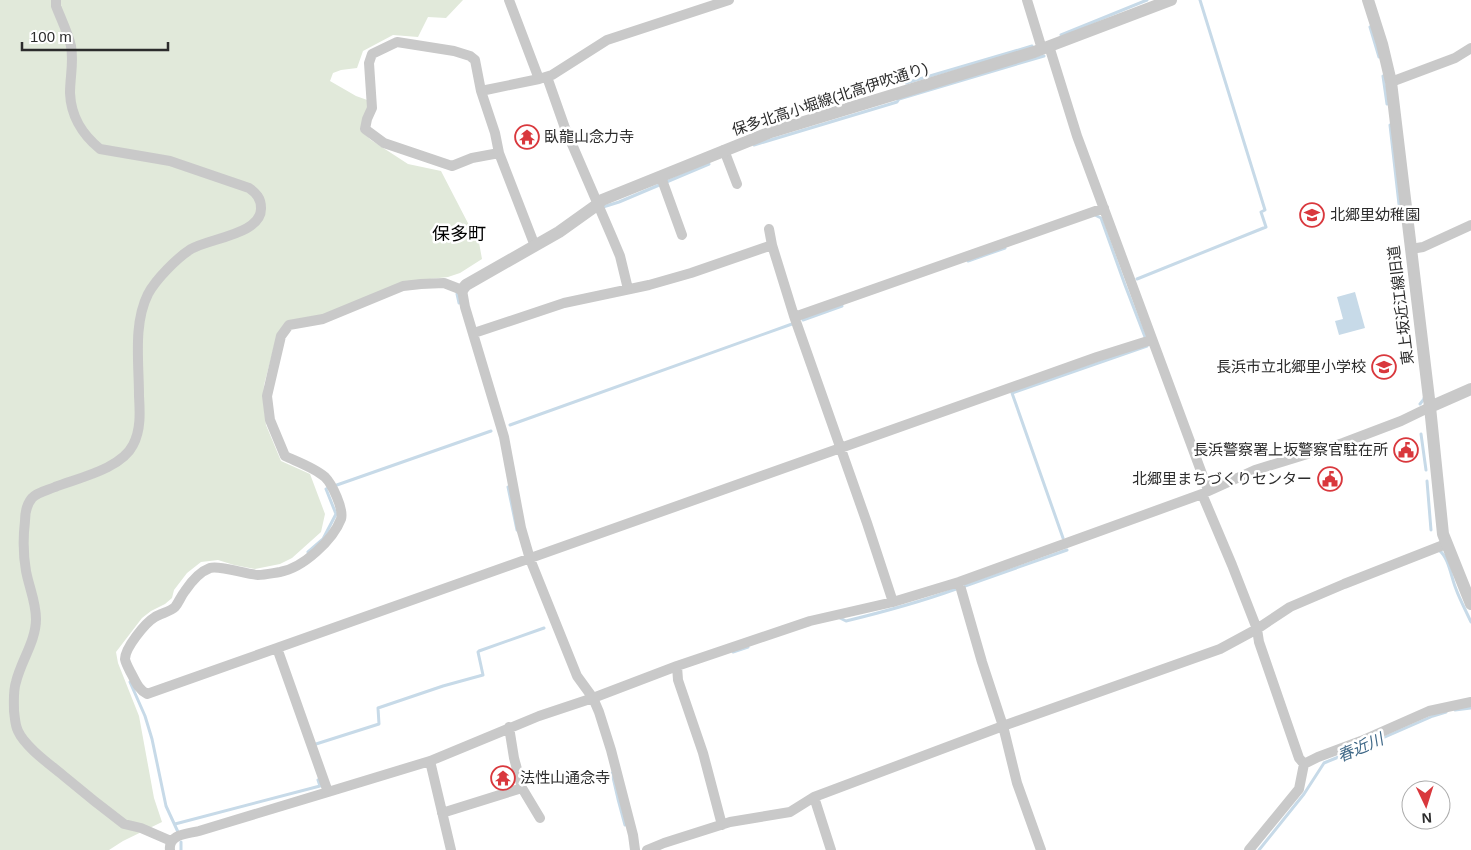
<svg xmlns="http://www.w3.org/2000/svg" width="1471" height="850" font-family="Helvetica,'Noto Sans JP',sans-serif">
<rect width="100%" height="100%" fill="#fff"/>
<path fill="#e1e9da" d="M 0,0 L 463,0 L 446,18 L 428,17 L 418,37 L 393,35 L 363,51 L 357,68 L 341,70 L 333,73 L 330,81 L 356,96 L 370,101 L 360,130 L 371,140 L 408,164 L 441,171 L 471,229 L 478,237 L 482,259 L 460,273 L 448,277 L 403,282 L 322,315 L 287,321 L 275,343 L 264,385 L 263,398 L 266,425 L 281,461 L 310,474 L 325,514 L 321,532 L 292,558 L 280,564 L 255,569 L 234,565 L 218,560 L 201,562 L 187,573 L 174,590 L 172,598 L 165,604 L 151,611 L 142,618 L 116,652 L 118,663 L 139,716 L 154,798 L 162,822 L 123,841 L 109,850 L 0,850 Z"/>
<path fill="#c7dae8" d="M 1355,292 L 1365,328 L 1339,335 L 1335,321 L 1343,319 L 1337,297 Z"/>
<g fill="none" stroke-linecap="round" stroke-linejoin="round">
<path stroke="#c7dae8" stroke-width="3" d="M 1370,27 L 1379,57
M 1061,35 L 1147,0
M 1383,76 L 1387,104
M 906,83 L 1032,46
M 1390,125 L 1400,213
M 754,145 L 897,102 L 899,99 L 1044,56
M 603,207 L 619,202 L 709,164
M 1095,215 L 1101,218 L 1125,285 L 1145,337
M 968,261 L 1005,248
M 1137,279 L 1266,227 L 1261,212 L 1265,210 L 1200,0
M 458,290 L 457,294 L 459,303
M 803,320 L 842,306
M 1420,404 L 1424,399 L 1424,398
M 510,425 L 792,324
M 1421,434 L 1426,470
M 1427,481 L 1431,530
M 334,486 L 491,431
M 508,487 L 517,530
M 1063,538 L 1012,393 L 1147,346
M 1439,550 C 1449,558 1451,577 1456,589 C 1460,600 1466,611 1471,622
M 308,552 L 323,539 L 336,514 L 326,489 L 328,488
M 965,586 L 1067,550
M 840,618 L 846,621 C 883,612 920,602 956,589
M 733,652 L 748,647
M 130,682 L 145,716 L 152,739 L 166,806 L 178,832
M 1455,710 L 1471,708
M 316,744 L 379,724 L 378,708 L 443,686 L 483,675 L 478,652 L 479,651 L 544,628
M 612,773 L 618,799 L 625,825
M 175,824 L 320,786 L 318,780
M 181,850 L 181,842
M 1259,850 L 1304,794 L 1324,763 L 1346,754 L 1433,716 L 1446,712"/>
<path stroke="#c9c9c9" stroke-width="10" d="M 56,0 L 56,6 C 61,19 68,33 71,46 C 74,62 70,77 70,93 C 71,117 82,134 100,149 L 170,161 L 249,188 C 256,193 261,198 261,208 C 262,234 210,238 191,249 C 177,258 156,279 148,294 C 133,324 139,363 139,396 C 140,412 141,430 133,445 C 121,469 78,478 55,487 C 48,490 37,492 32,498 C 27,504 25,514 25,521 C 23,538 23,554 26,571 C 29,587 36,602 36,619 C 36,641 21,661 16,682 C 13,691 14,701 14,711 C 15,718 15,725 18,731 C 25,747 52,766 65,777 C 84,793 104,809 124,824 L 141,828 L 171,841
M 509,0 L 539,79
M 1027,0 L 1042,49
M 1049,46 L 1077,136 L 1208,490
M 547,77 L 565,128 L 612,237 L 620,256 L 628,289
M 1391,82 L 1455,58 L 1471,48
M 481,91 L 475,60 L 470,56 L 454,51 L 397,42 L 372,54 L 369,63 L 372,108 L 367,119 L 365,129 L 384,143 L 452,166 L 472,158 L 499,153
M 724,150 L 737,184
M 661,177 L 682,235
M 769,229 L 772,245
M 535,246 L 499,153 L 495,133 L 481,91 L 539,79 L 552,75 L 607,40 L 729,0
M 1411,249 L 1423,247 L 1471,225
M 794,316 L 800,315 L 1104,208
M 474,333 L 564,303 L 649,285 L 691,273 L 772,245 L 794,316 L 867,523 L 893,602
M 1202,494 L 1232,565 L 1257,629 L 1259,642 L 1299,758 L 1304,764
M 277,648 L 1097,357 L 1151,340
M 677,666 L 678,680 L 703,753 L 722,825
M 509,727 L 514,758 L 522,788 L 540,818
M 430,761 L 451,850
M 328,792 L 430,761 L 539,716 L 593,698 L 677,666 L 810,621 L 893,602 L 959,582 L 1202,494 L 1255,470 L 1343,443 L 1401,421 L 1430,407
M 814,797 L 831,850
M 442,813 L 522,788
M 170,850 C 168,834 187,834 199,831 L 328,792 L 277,648 L 147,694 C 138,689 136,682 131,673 C 129,669 126,664 125,659 C 125,648 145,623 155,617 C 161,613 170,612 175,607 C 179,602 181,596 185,591 C 191,582 199,572 210,568 C 218,565 246,574 258,575 C 265,575 273,573 280,572 C 303,568 333,540 341,519 C 344,509 332,484 325,477 C 315,468 298,462 285,456 L 270,420 L 267,396 L 281,336 L 289,325 L 323,319 L 403,286 L 421,284 L 444,283 L 462,290 L 465,307 L 504,437 L 521,528 L 530,559 L 577,676 L 593,698 L 599,712 L 611,750 L 633,835 L 635,850
M 647,850 L 664,843 L 730,822 L 790,812 L 814,797 L 1003,726 L 982,662 L 959,582
M 1041,850 L 1017,783 L 1003,726 L 1220,649 L 1257,629 L 1290,607 L 1344,584 L 1446,544
M 1249,850 L 1299,789 L 1304,764 L 1318,757 L 1361,741 L 1429,711 L 1471,702"/>
<path stroke="#c9c9c9" stroke-width="12" d="M 1368,0 L 1382,44 L 1391,82 L 1430,407 L 1443,534 L 1471,604
M 462,290 L 466,285 L 559,232 L 594,207 L 602,200 L 771,132 L 1034,52 L 1171,0
M 1430,407 L 1471,389"/>
</g>
<defs>
<g id="temple-ring" transform="scale(1.25)"><circle r="9.5" fill="#fff" stroke="#d9383d" stroke-width="1.5"/><path d="M0-6L5-2H3V0L6.5 2.5H4V6H1.5V3h-3V6H-4V2.5H-6.5L-3 0V-2H-5Z" fill="#d9383d"/></g>
<g id="school-ring" transform="scale(1.25)"><circle r="9.5" fill="#fff" stroke="#d9383d" stroke-width="1.5"/><path d="M0-5L7-2L0 1L-7-2ZM-4 1L0 2.5L4 1V4Q0 6-4 4Z" fill="#d9383d"/></g>
<g id="civic-ring" transform="scale(1.25)"><circle r="9.5" fill="#fff" stroke="#d9383d" stroke-width="1.5"/><path d="M-.6-6.5H3V-4.5H.6V-3L4-1V1h2V6H-6V1h2V-1L-.6-3ZM-1.2 2.5V6h2.4V2.5Z" fill="#d9383d"/></g>
</defs>
<g fill-rule="evenodd">
<use href="#temple-ring" x="527" y="137"/>
<use href="#school-ring" x="1312" y="215"/>
<use href="#school-ring" x="1384" y="367"/>
<use href="#civic-ring" x="1406" y="450"/>
<use href="#civic-ring" x="1330" y="479"/>
<use href="#temple-ring" x="503" y="778"/>
</g>
<g text-anchor="middle" stroke-width="5" stroke-linejoin="round" paint-order="stroke">
<g font-size="15" fill="#2c2c2c" stroke="#fff">
<text transform="translate(830 99) rotate(-18)" y="5">保多北高小堀線(北高伊吹通り)</text>
<text transform="translate(1401 305) rotate(-97)" y="5">東上坂近江線旧道</text>
</g>
<g font-size="15" fill="#2c2c2c" stroke="#fff" text-anchor="start">
<text x="544" y="142">臥龍山念力寺</text>
<text x="1330" y="220">北郷里幼稚園</text>
<text x="1366" y="372" text-anchor="end">長浜市立北郷里小学校</text>
<text x="1388" y="455" text-anchor="end">長浜警察署上坂警察官駐在所</text>
<text x="1312" y="484" text-anchor="end">北郷里まちづくりセンター</text>
<text x="520" y="783">法性山通念寺</text>
</g>
<g font-size="16" font-style="italic" fill="#406988" stroke="#fff">
<text transform="translate(1360 747) rotate(-23)" y="6">春近川</text>
</g>
<g font-size="18" fill="#000" stroke="#fff">
<text x="459" y="240">保多町</text>
</g>
</g>
<g transform="translate(1426 805) rotate(176)"><circle r="24" fill="#ffffff" stroke="#ababab"/>
<path d="M0-4L9 19L0 12L-9 19Z" fill="#d9383d"/>
<text y="-8" font-size="14" font-weight="bold" text-anchor="middle" fill="#2c2c2c">N</text>
</g>
<path d="M22 42v8h146v-8" fill="none" stroke="#2c2c2c" stroke-width="2.5"/>
<text x="30" y="42" font-size="15" fill="#2c2c2c" stroke="#ffffff" stroke-width="4" paint-order="stroke">100 m</text>
</svg>
